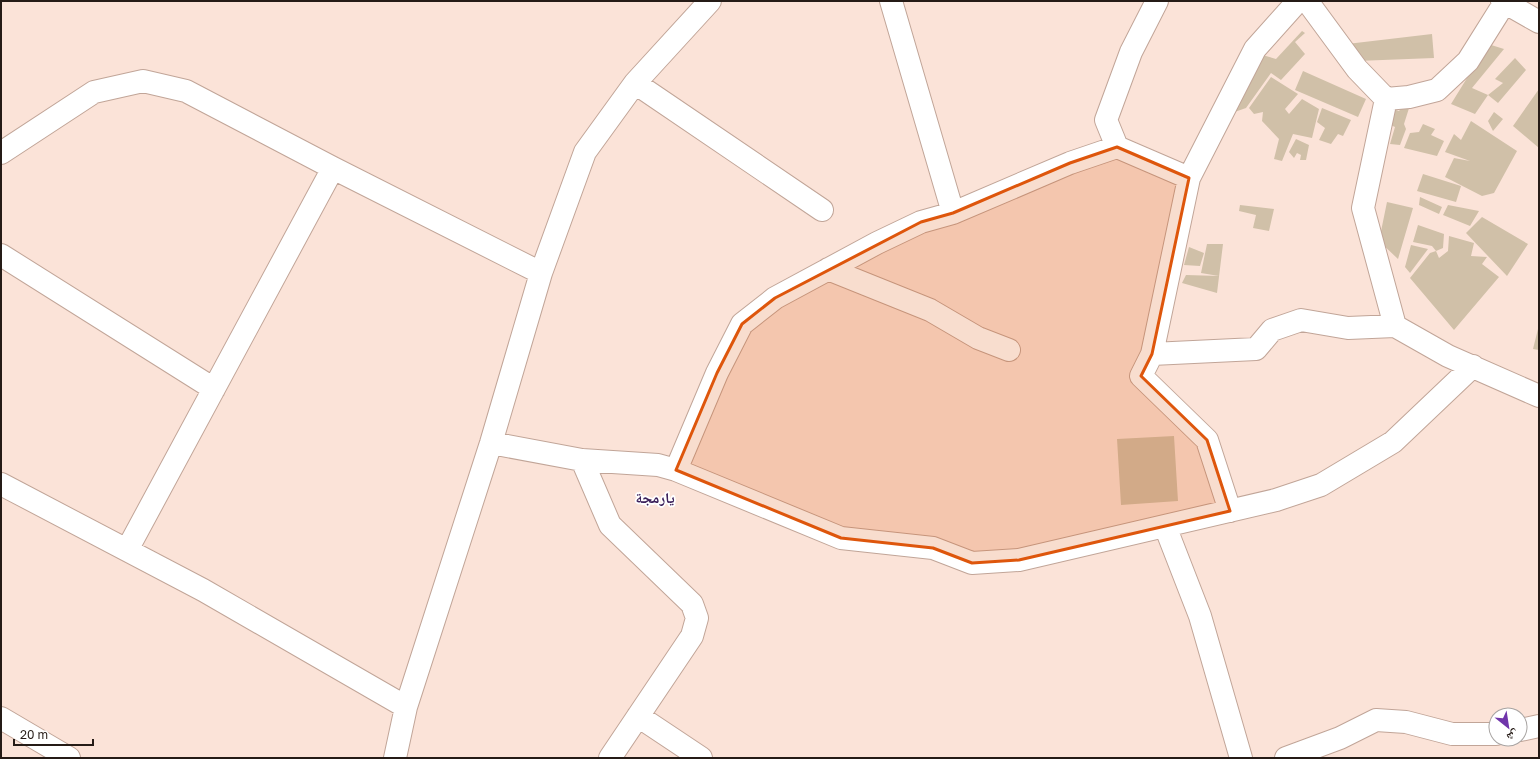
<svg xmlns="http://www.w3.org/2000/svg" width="1540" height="759" font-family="'Golos Text','Noto Naskh Arabic',sans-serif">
<rect width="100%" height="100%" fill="#fbe3d8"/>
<path fill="#d0c0a8" d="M 1302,31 L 1305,33 L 1295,42 L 1305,54 L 1281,80 L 1271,73 L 1246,108 L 1226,115 L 1259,54 L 1276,59 Z
M 1432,34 L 1434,58 L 1357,61 L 1347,44 Z
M 1488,44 L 1504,49 L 1472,88 L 1488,95 L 1475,114 L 1451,104 Z
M 1515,58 L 1526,70 L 1498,103 L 1488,95 L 1503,83 L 1495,79 Z
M 1303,71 L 1366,99 L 1358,117 L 1295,90 Z
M 1271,77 L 1298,94 L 1285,109 L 1289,114 L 1302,99 L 1319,109 L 1312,138 L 1293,134 L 1282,161 L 1274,159 L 1279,139 L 1262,121 L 1263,112 L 1254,114 L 1249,108 Z
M 1539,89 L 1539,148 L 1513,126 Z
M 1410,105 L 1404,124 L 1406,129 L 1400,145 L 1390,144 L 1395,127 L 1386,123 L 1390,108 L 1399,111 L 1402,107 Z
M 1322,108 L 1351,120 L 1343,136 L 1338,134 L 1331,144 L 1319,140 L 1325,128 L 1317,122 Z
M 1494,112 L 1503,119 L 1493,131 L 1488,121 Z
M 1471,121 L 1517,151 L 1494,193 L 1482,196 L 1445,177 L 1454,158 L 1470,161 L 1445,152 L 1454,134 L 1461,140 Z
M 1423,124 L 1435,129 L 1431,135 L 1444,141 L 1437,156 L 1404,148 L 1410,133 L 1419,132 Z
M 1296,139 L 1309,145 L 1306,160 L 1300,160 L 1301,155 L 1297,153 L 1294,158 L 1289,152 Z
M 1423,174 L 1461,186 L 1456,202 L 1417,191 Z
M 1420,197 L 1442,207 L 1439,214 L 1419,205 Z
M 1387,202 L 1413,208 L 1398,259 L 1379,241 Z
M 1240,205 L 1274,209 L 1269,231 L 1253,228 L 1256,215 L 1239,211 Z
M 1448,205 L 1479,211 L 1470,226 L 1443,215 Z
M 1482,217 L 1528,244 L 1507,276 L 1466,233 Z
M 1418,225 L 1444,234 L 1443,248 L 1436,251 L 1432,246 L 1413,242 Z
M 1449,236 L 1474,243 L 1471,256 L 1487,257 L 1482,264 L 1499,277 L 1454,330 L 1410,278 L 1430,253 L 1436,251 L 1439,258 L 1448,251 Z
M 1207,244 L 1223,244 L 1217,293 L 1182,283 L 1186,275 L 1219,276 L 1201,273 Z
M 1411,245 L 1428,249 L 1410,273 L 1405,267 Z
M 1189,247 L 1204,253 L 1200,266 L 1184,265 Z
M 1538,329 L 1539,329 L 1539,350 L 1533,349 Z
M 1174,436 L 1178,501 L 1121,505 L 1117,439 Z"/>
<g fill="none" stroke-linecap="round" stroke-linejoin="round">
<g stroke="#c1a598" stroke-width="24">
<path id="street" d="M 891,1 L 953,213
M 1298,1 L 1255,49 L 1189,178 L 1152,354 L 1256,349 L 1272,330 L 1301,320 L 1348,328 L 1395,326 L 1448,356 L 1539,396
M 1307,1 L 1357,69 L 1386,99 L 1409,97 L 1437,90 L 1468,61 L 1505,2
M 1502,1 L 1539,22
M 635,83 L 822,210
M 1386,99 L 1363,208 L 1395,326
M 1117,147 L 1106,120 L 1131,52 L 1157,1
M 1,153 L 94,92 L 143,81 L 186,91 L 333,168 L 541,273
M 1,255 L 214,389
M 828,269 L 930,310 L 978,338 L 1009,350
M 1152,354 L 1141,376 L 1207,440 L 1230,511
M 491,443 L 582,460 L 658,465 L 676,470 L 841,538 L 933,548 L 972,563 L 1019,560 L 1276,500 L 1321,485 L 1393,442 L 1473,366
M 582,460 L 610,525 L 692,604 L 697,618 L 692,636 L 610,758
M 676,470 L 717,373 L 742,324 L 775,298 L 877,243 L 921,222 L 953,213 L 1070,163 L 1117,147 L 1189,178
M 1,484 L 203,590 L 406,707
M 1165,526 L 1200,616 L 1241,758
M 127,550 L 333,168
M 638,716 L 701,758
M 1,718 L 69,758
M 1520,730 L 1539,726
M 395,758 L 406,707 L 491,443 L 541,273 L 585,152 L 635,83 L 710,1
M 1286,758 L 1340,738 L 1376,720 L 1406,722 L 1452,734 L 1496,734"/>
</g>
<use href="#street" stroke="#fff" stroke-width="22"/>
</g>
<path fill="#de560c" fill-opacity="0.2" stroke="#de560c" stroke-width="3" stroke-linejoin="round" d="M 1117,147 L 1189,178 L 1152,354 L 1141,376 L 1207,440 L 1230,511 L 1019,560 L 972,563 L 933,548 L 841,538 L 676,470 L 717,373 L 742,324 L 775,298 L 921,222 L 953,213 L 1070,163 Z"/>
<g text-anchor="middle" stroke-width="3.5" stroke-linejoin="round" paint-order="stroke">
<g font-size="15" font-weight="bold" fill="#3c215b" stroke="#fff">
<text x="655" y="503">يارمجة</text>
</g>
</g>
<rect width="1540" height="759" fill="none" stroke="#251b16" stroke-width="4"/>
<g transform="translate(1508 727) rotate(150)"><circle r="19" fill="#ffffff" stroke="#a8a4a2"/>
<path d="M0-3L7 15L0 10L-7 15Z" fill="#7035ab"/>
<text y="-6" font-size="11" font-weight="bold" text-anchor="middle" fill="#251b16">ش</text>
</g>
<path d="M14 739v6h79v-6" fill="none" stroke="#251b16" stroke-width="2"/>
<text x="20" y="739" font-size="12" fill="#251b16" stroke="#ffffff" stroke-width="3" paint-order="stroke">20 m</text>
</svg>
